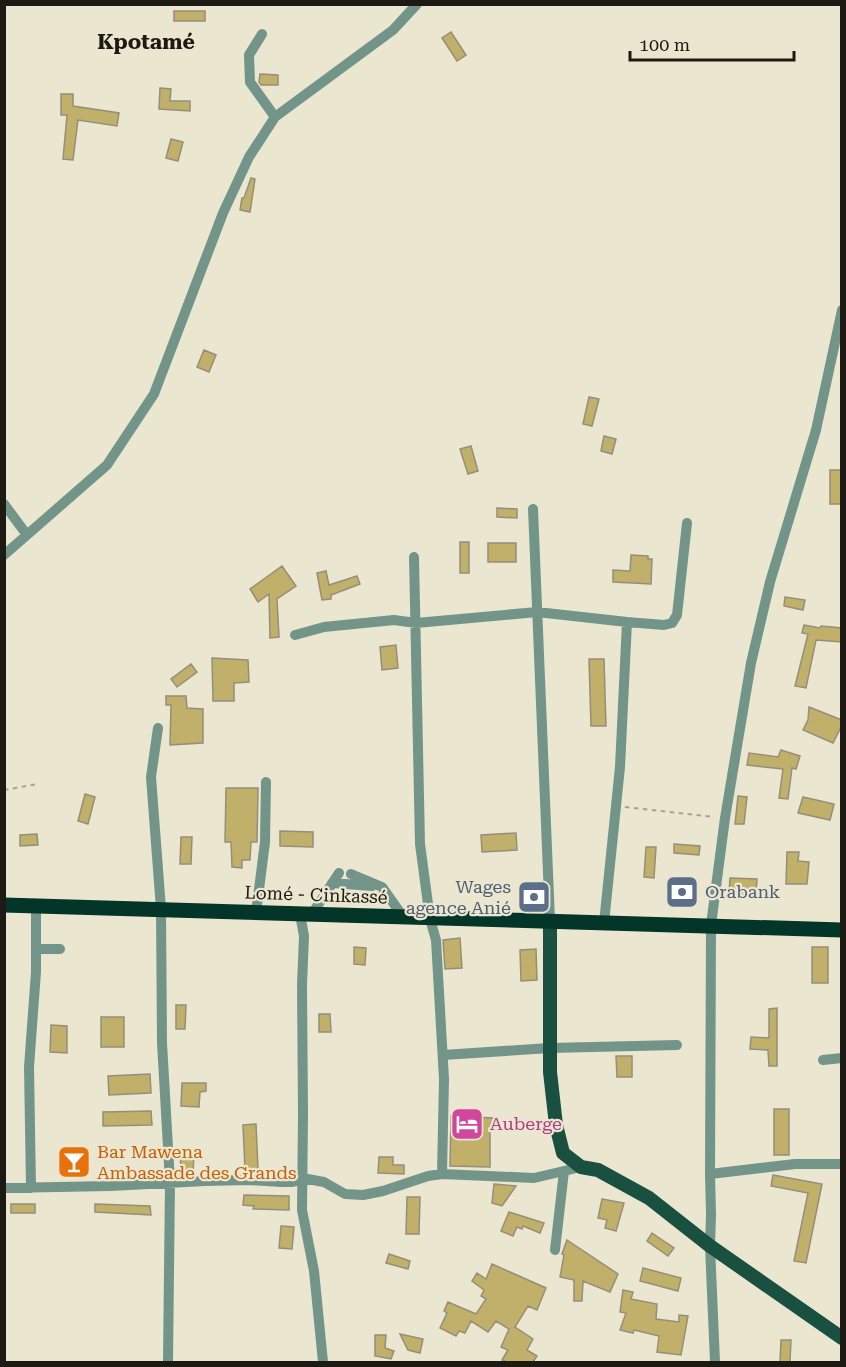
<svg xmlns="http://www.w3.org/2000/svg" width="846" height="1367" font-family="'Roboto Serif',serif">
<rect width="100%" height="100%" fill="#ebe6d0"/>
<path fill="#c0b06a" stroke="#948f7b" stroke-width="1.5" d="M 174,11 L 205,11 L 205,21 L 174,21 Z
M 451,32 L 466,55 L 457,61 L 442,38 Z
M 260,74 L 278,75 L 278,85 L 261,85 L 259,82 Z
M 160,88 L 171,89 L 170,101 L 190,101 L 190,111 L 159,109 Z
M 61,94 L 73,94 L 73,106 L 119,113 L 117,126 L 78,120 L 73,160 L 63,159 L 67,115 L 61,115 Z
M 171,139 L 183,142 L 178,161 L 166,158 Z
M 251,178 L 255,179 L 250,212 L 240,210 L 242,198 L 244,198 Z
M 204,350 L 216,355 L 209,372 L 197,367 Z
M 589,397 L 599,399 L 592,426 L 583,424 Z
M 604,436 L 616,439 L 612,454 L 601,451 Z
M 471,446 L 478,471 L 468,474 L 460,449 Z
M 830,470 L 842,470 L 842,504 L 830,504 Z
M 497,508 L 517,509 L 517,518 L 497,517 Z
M 460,542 L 469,542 L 469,573 L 460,573 Z
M 488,543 L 516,543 L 516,562 L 488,562 Z
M 631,555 L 648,556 L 648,559 L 652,559 L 651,584 L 613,582 L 613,570 L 630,571 Z
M 282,566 L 296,586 L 277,599 L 279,637 L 270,638 L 269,594 L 258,602 L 250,589 Z
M 326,571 L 329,585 L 357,576 L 360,584 L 331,595 L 331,599 L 322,600 L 317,573 Z
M 785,597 L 805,600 L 803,610 L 784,606 Z
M 804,625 L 820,628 L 821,626 L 842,628 L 842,642 L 816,640 L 806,688 L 795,686 L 808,634 L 802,633 Z
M 396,645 L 398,668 L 382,670 L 380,647 Z
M 212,658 L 248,660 L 249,682 L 234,683 L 234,701 L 213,701 Z
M 589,659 L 604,659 L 606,726 L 591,726 Z
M 191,664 L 197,672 L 177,687 L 171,679 Z
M 166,696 L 186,696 L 187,708 L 203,709 L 203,743 L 170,745 L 171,705 L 166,705 Z
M 809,707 L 842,720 L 842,725 L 833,743 L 803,730 L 808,720 Z
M 781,750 L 800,756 L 796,769 L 792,768 L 788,799 L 779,798 L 783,769 L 747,765 L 749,753 L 778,757 Z
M 226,788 L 258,788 L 257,842 L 251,842 L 250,860 L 242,860 L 242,868 L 232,867 L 231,842 L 225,842 Z
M 85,794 L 95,797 L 88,824 L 78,821 Z
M 738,796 L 747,797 L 744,824 L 735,824 Z
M 803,797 L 834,804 L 830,820 L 798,813 Z
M 280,831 L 313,832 L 313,847 L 280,846 Z
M 516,833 L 517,850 L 482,852 L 481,835 Z
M 37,834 L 38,845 L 20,846 L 20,835 Z
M 181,837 L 192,837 L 191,864 L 180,864 Z
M 674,844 L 700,846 L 699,855 L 674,853 Z
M 646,847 L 656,847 L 654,878 L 644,877 Z
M 787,852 L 799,852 L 798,861 L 809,862 L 807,884 L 786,884 Z
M 730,878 L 757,879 L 756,895 L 729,893 Z
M 460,938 L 462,968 L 445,969 L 443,940 Z
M 354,947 L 366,948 L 365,965 L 354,964 Z
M 812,947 L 828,947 L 828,983 L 812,983 Z
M 536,949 L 537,980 L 521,981 L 520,950 Z
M 176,1005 L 186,1005 L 185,1029 L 176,1029 Z
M 777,1008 L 777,1066 L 769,1066 L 768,1050 L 750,1049 L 751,1037 L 769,1038 L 769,1009 Z
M 319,1014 L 330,1014 L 331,1032 L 319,1032 Z
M 101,1017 L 124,1017 L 124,1047 L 101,1047 Z
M 51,1025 L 67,1026 L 67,1053 L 50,1052 Z
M 616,1056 L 632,1056 L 632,1077 L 617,1077 Z
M 150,1074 L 151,1093 L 109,1095 L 108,1076 Z
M 182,1083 L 206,1083 L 206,1091 L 200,1092 L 199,1107 L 181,1106 Z
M 774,1109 L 789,1109 L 789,1155 L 774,1155 Z
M 151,1111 L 152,1125 L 103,1126 L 103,1112 Z
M 451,1116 L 494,1118 L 494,1130 L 490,1130 L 490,1167 L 450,1166 Z
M 256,1124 L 258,1169 L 245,1170 L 243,1125 Z
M 181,1152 L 194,1153 L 193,1174 L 180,1175 Z
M 379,1157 L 393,1157 L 393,1165 L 404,1165 L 404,1174 L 378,1173 Z
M 773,1175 L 822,1184 L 806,1263 L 794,1261 L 808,1193 L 771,1186 Z
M 494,1184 L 516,1186 L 502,1206 L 492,1203 Z
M 244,1195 L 289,1196 L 289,1210 L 253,1209 L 254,1206 L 243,1205 Z
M 407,1197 L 420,1197 L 419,1234 L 406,1234 Z
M 602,1199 L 624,1203 L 616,1231 L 605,1228 L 607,1220 L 598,1218 Z
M 11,1204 L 35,1204 L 35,1213 L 11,1213 Z
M 95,1204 L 150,1206 L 151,1215 L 95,1212 Z
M 509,1212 L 544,1223 L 540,1233 L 523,1226 L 522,1229 L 517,1227 L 513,1236 L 501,1231 Z
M 281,1226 L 294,1227 L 292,1249 L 279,1248 Z
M 652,1233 L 674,1248 L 668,1256 L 647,1241 Z
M 567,1240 L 618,1274 L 610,1292 L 583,1281 L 582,1301 L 574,1301 L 574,1280 L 560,1277 L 564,1255 L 562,1254 Z
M 389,1254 L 410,1261 L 408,1269 L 386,1263 Z
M 492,1264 L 546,1288 L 537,1310 L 528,1306 L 515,1327 L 533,1339 L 527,1350 L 537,1356 L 533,1362 L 507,1362 L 502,1360 L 508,1350 L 501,1347 L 509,1329 L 496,1321 L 488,1332 L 471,1321 L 465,1333 L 459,1331 L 456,1336 L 440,1328 L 447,1313 L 444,1311 L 448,1302 L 476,1314 L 486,1299 L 481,1296 L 484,1290 L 472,1281 L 477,1273 L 486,1279 Z
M 643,1268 L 681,1278 L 678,1291 L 640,1281 Z
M 623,1290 L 633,1292 L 631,1299 L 657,1304 L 656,1319 L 679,1322 L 679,1315 L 688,1316 L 681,1355 L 657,1352 L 659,1336 L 634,1330 L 633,1333 L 620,1330 L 626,1313 L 620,1312 Z
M 400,1334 L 423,1339 L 420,1353 L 408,1350 Z
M 375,1335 L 386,1335 L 385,1348 L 394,1351 L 391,1359 L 375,1356 Z
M 781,1340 L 791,1340 L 790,1362 L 780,1362 Z"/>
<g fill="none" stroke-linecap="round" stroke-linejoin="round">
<path stroke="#a7a392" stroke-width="2" stroke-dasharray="4.5 4.5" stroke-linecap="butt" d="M 4,790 L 38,784
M 625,807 L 714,817"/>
<path stroke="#739589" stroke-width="10" d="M 262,34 L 249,55 L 250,82 L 275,117
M 4,504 L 27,535
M 533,509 L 550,921
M 4,555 L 107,465 L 154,394 L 223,213 L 249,157 L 275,117 L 393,30 L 417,4
M 414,557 L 420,844 L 430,919 L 436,940 L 444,1079 L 442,1174
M 295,635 L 324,627 L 394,620 L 416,623 L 537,612 L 627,622 L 664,625 L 672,623 L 677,615 L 687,523
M 158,728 L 151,777 L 161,909 L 162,1043 L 170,1182 L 168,1362
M 351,874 L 382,887 L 404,918
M 332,883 L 372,886
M 256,913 L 265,842 L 266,782
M 300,914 L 304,936 L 302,985 L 303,1114 L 302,1210 L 314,1271 L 323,1362
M 312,914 L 339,873
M 604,923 L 620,767 L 627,622
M 36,949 L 60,949
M 443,1055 L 550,1048 L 677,1045
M 823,1060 L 842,1058
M 710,1174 L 711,925 L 725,818 L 751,663 L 770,582 L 816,430 L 842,310
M 4,1188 L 111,1186 L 205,1181 L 248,1180 L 281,1182 L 293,1182 L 302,1178 L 324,1182 L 345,1194 L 363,1195 L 383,1191 L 428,1176 L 442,1174 L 534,1178 L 581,1167
M 31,1188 L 29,1067 L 36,972 L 36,906
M 555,1250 L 564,1171
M 715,1362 L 710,1246 L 711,1215 L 710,1174 L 795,1164 L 842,1164"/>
<path stroke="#195040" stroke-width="14" d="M 550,921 L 550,1072 L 556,1125 L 563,1153 L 581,1167 L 598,1170 L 649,1198 L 710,1246 L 842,1338"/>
<path stroke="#033529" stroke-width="15" d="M 4,905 L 842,930"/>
</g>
<defs>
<g id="bank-square" transform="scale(1.725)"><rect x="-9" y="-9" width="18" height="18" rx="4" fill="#5c6f8a" stroke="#ebe6d0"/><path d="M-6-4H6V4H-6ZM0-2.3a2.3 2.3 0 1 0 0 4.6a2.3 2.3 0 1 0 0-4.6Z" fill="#fff"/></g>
<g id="hotel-square" transform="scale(1.725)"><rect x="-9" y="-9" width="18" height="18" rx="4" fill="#d1479c" stroke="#ebe6d0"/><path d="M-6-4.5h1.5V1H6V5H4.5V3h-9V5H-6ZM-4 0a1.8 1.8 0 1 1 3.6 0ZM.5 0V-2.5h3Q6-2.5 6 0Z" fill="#fff"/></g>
<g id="bar-square" transform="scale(1.725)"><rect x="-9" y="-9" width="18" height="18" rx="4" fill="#e8710a" stroke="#ebe6d0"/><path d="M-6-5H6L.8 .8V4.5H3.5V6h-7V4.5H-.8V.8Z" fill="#fff"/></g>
</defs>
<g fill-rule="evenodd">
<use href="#bank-square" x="682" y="892"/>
<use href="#bank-square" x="534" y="897"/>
<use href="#hotel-square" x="467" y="1124"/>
<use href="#bar-square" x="74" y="1162"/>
</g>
<g text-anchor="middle" stroke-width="4.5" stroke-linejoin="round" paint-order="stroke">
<g font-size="18" fill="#4e5e75" stroke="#ebe6d0" text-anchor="end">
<text x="511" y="893">Wages<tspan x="511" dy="21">agence Anié</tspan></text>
<text x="705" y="898" text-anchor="start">Orabank</text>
</g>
<g font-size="18" fill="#1c1a12" stroke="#ebe6d0">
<text transform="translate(316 895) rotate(2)" y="6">Lomé - Cinkassé</text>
</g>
<g font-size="18" fill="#b23c85" stroke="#ebe6d0" text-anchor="start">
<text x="490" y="1130">Auberge</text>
</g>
<g font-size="18" fill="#c56008" stroke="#ebe6d0" text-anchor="start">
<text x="97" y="1158">Bar Mawena<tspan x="97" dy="21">Ambassade des Grands</tspan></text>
</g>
<g font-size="21" font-weight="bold" fill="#1c1a12" stroke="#ebe6d0">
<text x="146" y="49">Kpotamé</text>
</g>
</g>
<rect width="846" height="1367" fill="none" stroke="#1c1a12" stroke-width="12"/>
<path d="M630 51v9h164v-9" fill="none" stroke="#1c1a12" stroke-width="3"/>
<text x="639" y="51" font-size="18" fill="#1c1a12" stroke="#ebe6d0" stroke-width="4.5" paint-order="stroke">100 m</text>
</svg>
